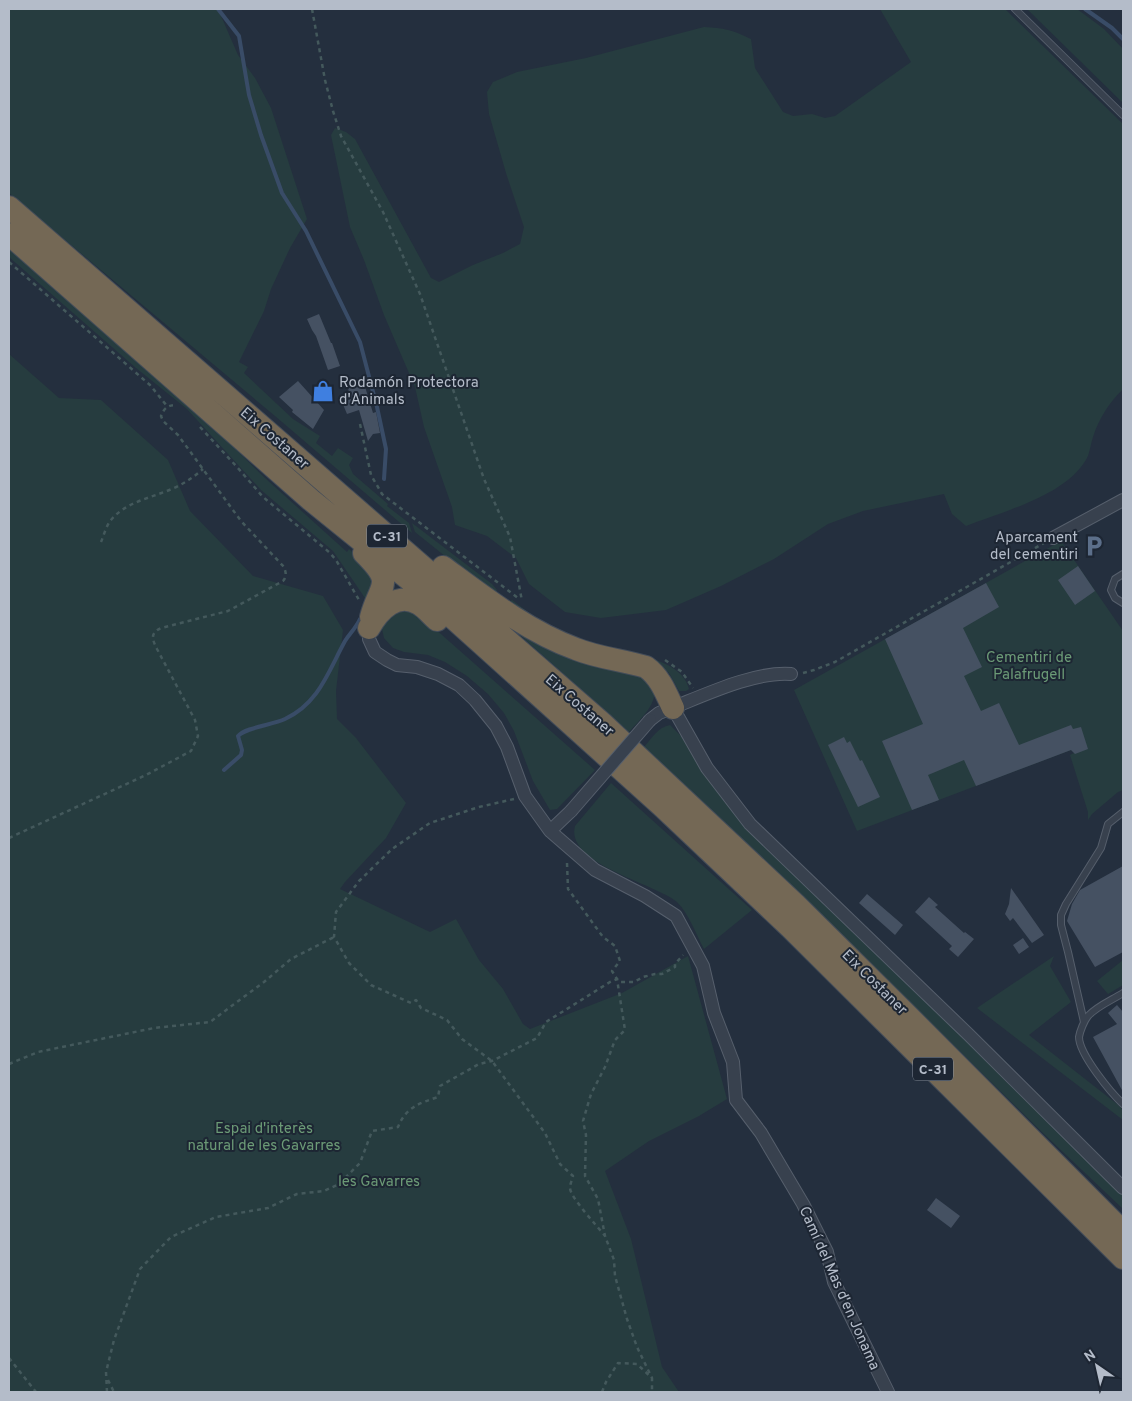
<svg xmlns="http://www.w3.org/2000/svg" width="1132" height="1401" font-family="Overpass,sans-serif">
<rect width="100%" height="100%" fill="#242f3e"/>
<path fill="#263c3f" d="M 9,9 L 218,9 L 238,55 L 255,78 L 271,108 L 307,219 L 290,248 L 271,289 L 264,311 L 239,362 L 248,367 L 244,373 L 293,419 L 320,436 L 316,443 L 332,456 L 338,448 L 353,458 L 349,465 L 353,474 L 388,504 L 387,506 L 409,523 L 412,533 L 275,416 L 9,193 Z
M 880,9 L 1005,9 L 1123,124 L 1123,389 C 1109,403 1099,418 1093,437 C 1091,443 1090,450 1088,456 C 1069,495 1004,511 966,526 L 952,514 L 944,494 L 863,511 L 828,524 L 774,559 L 721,586 L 666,610 L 601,618 L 565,612 L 529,584 L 516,558 L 487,536 L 455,525 L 452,507 L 424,427 L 415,387 L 384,315 L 364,260 L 350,227 L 331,135 L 335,128 L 346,132 L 355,139 L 431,278 L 439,282 L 473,265 L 503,253 L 520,244 L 524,227 L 506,173 L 489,114 L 487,92 L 493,82 L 517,72 L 586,58 L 704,27 C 724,28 733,30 751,39 L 755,68 L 783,112 L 793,116 L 812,114 L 825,118 L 835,116 L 911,62 Z
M 1027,9 L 1077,9 L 1104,29 L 1123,49 L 1123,103 Z
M 9,247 L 199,413 L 265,478 L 347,552 L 349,549 L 374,573 L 369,604 L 333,551 L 261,490 L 187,409 L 136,368 L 9,257 Z
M 9,354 L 59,398 L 101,400 L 168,460 L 190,511 L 253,576 L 323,596 L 343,630 L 336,691 L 337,719 L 356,738 L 406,803 L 386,838 L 345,882 L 340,889 L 430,932 L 456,919 L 479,960 L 503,989 L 523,1024 L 530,1029 L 622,993 L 688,956 L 727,1099 L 699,1116 L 649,1141 L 605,1171 L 631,1239 L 662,1367 L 679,1392 L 9,1392 Z
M 412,523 L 492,584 L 497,590 L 496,592 L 461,569 L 415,532 Z
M 1061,541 L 1123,631 L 1123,790 L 1118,792 L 1092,814 L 1088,820 L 1088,812 L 1070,755 L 1074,753 L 1071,750 L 857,831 L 794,690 Z
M 512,600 C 530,613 549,629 570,638 C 598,651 681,651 689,689 L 686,691 L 679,691 L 669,673 L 660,665 L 570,640 L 509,602 Z
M 393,611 L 416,612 L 595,770 L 557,809 L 550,810 L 533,781 L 514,731 L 504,713 L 488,694 L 467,676 L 445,662 L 428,655 L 404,652 L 393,648 L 384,638 L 382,629 L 383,623 Z
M 513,629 L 637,673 L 655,689 C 655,707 641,718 629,732 Z
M 670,725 L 682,737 L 704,772 L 999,1072 L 1123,1195 L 1123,1209 L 1044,1134 L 789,883 L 644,747 C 652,738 658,727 670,725 Z
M 611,783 L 752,910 L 704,949 C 696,934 689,914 677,902 C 654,883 565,864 575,826 Z
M 1054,956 L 1050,966 L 1071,1002 L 1029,1035 L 1117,1104 L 1123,1110 L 1123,1120 L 977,1008 Z
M 1123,960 L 1123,985 L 1108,994 L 1097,981 Z"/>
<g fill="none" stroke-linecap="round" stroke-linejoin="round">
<path stroke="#394c67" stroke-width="4" d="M 218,9 L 239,36 L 249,95 L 261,135 L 282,193 L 306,231 L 360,342 L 377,407 L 386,449 L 384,479
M 1085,9 L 1112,28 L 1123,39
M 224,770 L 241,755 L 242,750 L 238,736 C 246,727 273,725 285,719 C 319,703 328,672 345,641 C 350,633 356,628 360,619"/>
</g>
<path fill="#455162" d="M 319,314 L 331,343 L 332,343 L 340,366 L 328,370 L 316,336 L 312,330 L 307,319 Z
M 363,380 L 373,413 L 376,412 L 380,433 L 373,434 L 368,441 L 359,410 L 347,414 L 342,402 L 351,399 L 347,385 Z
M 298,381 L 324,410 L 313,429 L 292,412 L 293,410 L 279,397 Z
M 1078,566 L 1095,591 L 1075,605 L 1058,580 Z
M 986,583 L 999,607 L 963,628 L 982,667 L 964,676 L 981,711 L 999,703 L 1019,745 L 1071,725 L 1073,729 L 1081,727 L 1088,749 L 1075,754 L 1071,750 L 976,786 L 964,760 L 928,775 L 939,800 L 912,810 L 882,741 L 923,724 L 885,639 Z
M 844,737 L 847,743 L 850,741 L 860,761 L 862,760 L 880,797 L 858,807 L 828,745 Z
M 1123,866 L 1123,952 L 1095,967 L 1067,921 L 1072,904 L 1080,890 Z
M 1011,888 L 1044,935 L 1032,943 L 1013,918 L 1010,921 L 1005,914 L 1009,904 Z
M 867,894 L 903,925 L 895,935 L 859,903 Z
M 929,897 L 938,905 L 935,907 L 964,933 L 965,932 L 974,939 L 958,957 L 949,949 L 952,946 L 915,912 Z
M 1023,938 L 1029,947 L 1019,954 L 1013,945 Z
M 1117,1005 L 1123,1012 L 1123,1092 L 1093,1037 L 1117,1024 L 1108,1013 Z
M 936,1198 L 960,1216 L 951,1228 L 927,1210 Z"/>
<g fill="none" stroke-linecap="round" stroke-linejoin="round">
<g stroke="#565f6c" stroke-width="8">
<path id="lane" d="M 1015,9 L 1123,115
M 1123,574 L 1115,579 L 1111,590 L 1115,598 L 1123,603
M 1123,993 C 1112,1000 1097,1006 1088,1016 C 1084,1021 1080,1031 1079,1037 C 1079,1054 1111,1093 1123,1104
M 1084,1022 L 1068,952 L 1061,925 L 1061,915 L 1066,904 L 1101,848 L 1108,824 L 1123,812"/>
</g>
<g stroke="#565f6c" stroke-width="14">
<path id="street" d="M 1053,538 L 1123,500
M 369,628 L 369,639 L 375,652 L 387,660 L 397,665 L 417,667 L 438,674 L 459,685 L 475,700 L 496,726 L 507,747 L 525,796 L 550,831 L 571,811
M 673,708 L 707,768 L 750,824 L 969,1035 L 1123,1188
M 650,720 L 659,713 C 697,699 751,671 791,674
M 550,831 L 595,870 L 645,896 L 676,916 L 703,966 L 714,1013 L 733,1062 L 736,1100 L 761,1133 L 803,1204 L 827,1252 L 834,1282 L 888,1392"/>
</g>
<g stroke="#434c59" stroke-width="24">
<path id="highway" d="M 9,207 L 602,723 L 796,905 L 904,1012 L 1123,1232
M 9,234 L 311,500 L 421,589 L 661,805 L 790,927 L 1123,1258
M 364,553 C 396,585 380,583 371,617
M 443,567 C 485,598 527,631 576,649 C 598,658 623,660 646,667 C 660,677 666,693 673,708
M 369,628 C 379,610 397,591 419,604 C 426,608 431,615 437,620"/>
</g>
<path stroke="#44595c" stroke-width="2.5" stroke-dasharray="4 4" stroke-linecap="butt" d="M 312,9 L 325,80 L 333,111 L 341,136 L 383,212 L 420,294 L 484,479 L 510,537 L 522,601
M 9,262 L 150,385 L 167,406
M 360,424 L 371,475 L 382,494 L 518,598
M 200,427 L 237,467 L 263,497 L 329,552 L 336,560 L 359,600
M 101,542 C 104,535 106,526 111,520 C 127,501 152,498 174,488 C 185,483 194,477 203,469
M 665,660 L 682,672 L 693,688
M 803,673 L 814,670 L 835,662 L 1044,543
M 514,799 L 479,807 L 430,823 L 392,849 L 359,881 L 336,912 L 334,937 L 349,963 L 371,985 L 411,1003 L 416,1000 L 421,1008 L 447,1020 L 462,1039 L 492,1061 L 545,1133 L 560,1164 L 573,1176 C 572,1180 570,1184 570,1188 C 570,1197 598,1227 605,1236
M 9,838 L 146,775 L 191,751 L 198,736 L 195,720 L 157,649 C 152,639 150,633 161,628 L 228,611 L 283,581 C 287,576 286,573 284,567 L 241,521 L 178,435 L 163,421 L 161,416 C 164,408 168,405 176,405
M 567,863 L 568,889 L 603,937 L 615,946 L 620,961 L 612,971 L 617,979 L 625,1030 L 615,1040 L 605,1067 L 591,1094 L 583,1121 L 586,1135 L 585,1176 L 598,1199 L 605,1236 L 614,1260 L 615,1276 L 627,1319 L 637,1347 L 652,1378
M 9,1064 L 38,1052 L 154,1028 L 210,1022 L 264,982 L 291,959 L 334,937
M 9,1358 L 36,1392
M 108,1380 L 114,1392
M 107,1392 L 106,1372 L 114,1340 L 140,1269 L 171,1237 L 216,1217 L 268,1208 L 297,1194 L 324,1191 L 339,1184 L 360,1163 L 372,1131 L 398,1127 C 406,1107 420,1103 438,1097 L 440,1086 L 479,1064 L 492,1061 L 537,1038 L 546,1022 L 610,982 L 617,979 L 620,982 L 634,982 L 643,977 L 655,974 L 662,974 L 675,967 L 675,964 L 683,955
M 602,1392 L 606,1382 L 618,1363 L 637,1364 L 652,1378 L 652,1392"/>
<use href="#lane" stroke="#38414e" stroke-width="6"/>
<use href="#street" stroke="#38414e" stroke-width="12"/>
<use href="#highway" stroke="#746855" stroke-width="22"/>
<g stroke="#565f6c" stroke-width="14" stroke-linecap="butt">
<path id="street-bridge" d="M 571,811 L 650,720"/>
</g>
<use href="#street-bridge" stroke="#38414e" stroke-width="12"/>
</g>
<defs>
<g id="shop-bare" transform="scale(1.725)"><path d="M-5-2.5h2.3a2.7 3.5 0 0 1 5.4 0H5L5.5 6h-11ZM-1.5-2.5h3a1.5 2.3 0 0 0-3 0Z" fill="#3f7fe0" stroke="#1d2633" stroke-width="2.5" paint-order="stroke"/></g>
<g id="parking-bare" transform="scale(1.725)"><path d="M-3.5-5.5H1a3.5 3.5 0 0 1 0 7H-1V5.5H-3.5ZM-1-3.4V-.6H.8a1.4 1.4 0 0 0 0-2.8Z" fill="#5c6f8a" stroke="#1d2633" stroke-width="2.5" paint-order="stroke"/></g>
</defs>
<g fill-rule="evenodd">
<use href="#shop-bare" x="323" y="391"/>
<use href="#parking-bare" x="1094" y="546"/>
</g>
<g text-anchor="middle" stroke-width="4" stroke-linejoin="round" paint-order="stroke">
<g fill="#1d2633" stroke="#878f9c" stroke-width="1">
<rect x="367" y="524.5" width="40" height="23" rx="4"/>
<rect x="913" y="1057.5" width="40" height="23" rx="4"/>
</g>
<g font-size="14" font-weight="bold" fill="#b4bcc9">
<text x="387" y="541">C-31</text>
<text x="933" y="1074">C-31</text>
</g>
<g font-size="15" fill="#b4bcc9" stroke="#1d2633" text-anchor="start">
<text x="339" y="387">Rodamón Protectora<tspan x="339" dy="17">d'Animals</tspan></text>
<text x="1078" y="542" text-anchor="end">Aparcament<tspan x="1078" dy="17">del cementiri</tspan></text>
</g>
<g font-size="15" fill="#b4bcc9" stroke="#1d2633">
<text transform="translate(275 438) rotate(41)" y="5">Eix Costaner</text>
<text transform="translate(580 705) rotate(41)" y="5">Eix Costaner</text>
<text transform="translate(875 982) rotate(45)" y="5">Eix Costaner</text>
<text transform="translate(840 1288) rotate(66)" y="5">Camí del Mas d'en Jonama</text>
</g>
<g font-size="15" fill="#6b9a76" stroke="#1d2633">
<text x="1029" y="662">Cementiri de<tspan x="1029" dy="17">Palafrugell</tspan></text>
<text x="264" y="1133">Espai d'interès<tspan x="264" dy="17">natural de les Gavarres</tspan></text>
<text x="379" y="1186">les Gavarres</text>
</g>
</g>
<rect width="1132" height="1401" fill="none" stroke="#b4bcc9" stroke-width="20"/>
<g transform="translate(1097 1366) rotate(326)" stroke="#1d2633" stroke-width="4" paint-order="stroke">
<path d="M0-4L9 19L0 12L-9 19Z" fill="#b4bcc9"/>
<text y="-8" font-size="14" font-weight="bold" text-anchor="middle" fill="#b4bcc9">N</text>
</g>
</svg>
